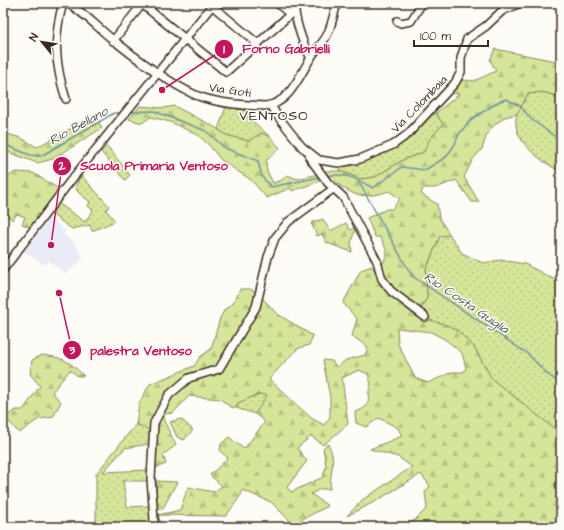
<svg xmlns="http://www.w3.org/2000/svg" width="564" height="530" font-family="'Architects Daughter',sans-serif">
<defs>
<pattern id="grass-dots" width="8" height="8" patternUnits="userSpaceOnUse"><rect width="8" height="8" fill="#d5e599"/><path d="M2 2h.1M6 6h.1" fill="none" stroke="#b8c583" stroke-width="1.8" stroke-linecap="round"/></pattern>
<pattern id="forest-firs" width="22" height="20" patternUnits="userSpaceOnUse"><rect width="22" height="20" fill="#d5e599"/><path d="M5 1l3.5 6h-7zM16 11l3.5 6h-7z" fill="#b8c583"/></pattern>
</defs>
<rect width="100%" height="100%" fill="#fdfcf7"/>
<filter id="ink" filterUnits="userSpaceOnUse"><feTurbulence type="fractalNoise" baseFrequency=".025" numOctaves="2"/><feDisplacementMap in="SourceGraphic" scale="8" xChannelSelector="R" yChannelSelector="G"/><feConvolveMatrix kernelMatrix="1 2 1 2 8 2 1 2 1" color-interpolation-filters="sRGB"/></filter>
<g filter="url(#ink)">
<path fill="#e9ebf6" d="M 48,218 L 66,231 L 63,234 L 73,242 L 84,258 L 66,274 L 49,261 L 45,265 L 23,251 Z"/>
<path fill="url(#grass-dots)" stroke="#88885c" d="M 542,92 L 561,97 L 561,172 C 541,161 509,140 517,113 C 519,107 524,100 528,94 Z
M 226,107 L 248,111 L 246,115 L 269,136 L 261,134 L 249,141 L 226,135 L 218,129 Z
M 436,113 L 443,124 L 430,140 L 424,152 L 403,160 L 375,177 L 361,179 L 340,171 L 341,166 L 375,156 L 423,120 Z
M 107,146 L 130,175 L 125,180 L 101,152 Z
M 81,175 L 109,206 L 106,210 L 115,221 L 92,231 L 90,225 L 72,229 L 51,214 L 58,203 L 85,222 L 93,210 L 88,206 L 90,202 L 79,193 L 75,187 Z
M 440,235 L 450,235 L 462,253 L 483,263 L 500,260 L 525,264 L 561,283 L 561,434 L 492,379 L 474,347 L 416,316 L 427,298 L 426,270 Z
M 259,394 L 268,395 L 255,414 L 236,408 L 238,403 Z
M 181,419 L 193,430 L 184,440 L 177,437 L 170,422 Z
M 136,424 L 150,430 L 149,444 L 125,448 L 103,472 L 148,470 L 148,481 L 123,481 L 127,507 L 150,506 L 152,523 L 148,527 L 105,527 L 105,523 L 96,523 L 96,474 Z"/>
<path fill="url(#forest-firs)" stroke="#88885c" fill-rule="evenodd" d="M 495,49 L 561,62 L 561,97 L 542,92 L 528,94 L 517,114 L 505,117 L 493,126 L 487,134 L 482,149 L 473,159 L 464,177 L 479,202 L 472,202 L 456,180 L 436,188 L 423,188 L 421,194 L 437,204 L 439,218 L 450,235 L 440,236 L 426,269 L 427,298 L 420,310 C 399,294 388,289 379,263 L 384,262 L 387,251 L 380,237 L 375,237 L 367,218 L 387,209 L 392,209 L 400,199 L 389,191 C 380,194 368,197 358,195 C 348,193 330,179 324,171 L 340,171 L 361,179 L 375,177 L 403,160 L 424,152 L 429,140 L 443,124 L 436,113 L 459,94 L 450,93 L 463,80 L 474,81 L 496,71 L 490,60 Z
M 140,106 L 164,108 L 174,106 L 213,126 L 226,135 L 249,141 L 261,133 L 269,136 L 280,148 L 266,161 L 267,171 L 273,183 L 282,180 L 287,175 L 297,179 L 319,174 L 323,180 L 292,191 L 290,188 L 267,198 L 251,180 L 221,160 L 209,145 L 198,135 L 170,122 L 151,117 L 142,123 L 129,119 Z
M 95,115 L 102,128 L 53,159 L 37,163 L 3,150 L 3,133 L 21,138 L 37,147 Z
M 15,172 L 33,173 L 59,189 L 32,228 L 22,224 L 25,217 L 17,214 L 12,220 L 3,209 L 3,180 Z
M 323,219 L 330,231 L 346,223 L 350,230 L 356,226 L 351,243 L 352,252 L 327,243 L 322,234 L 317,236 L 311,223 Z
M 372,266 L 386,291 L 416,316 L 450,326 L 458,331 L 474,347 L 492,379 L 561,434 L 561,527 L 403,527 L 415,520 L 427,508 L 425,492 L 430,486 L 421,474 L 376,501 L 347,516 L 362,500 L 412,467 L 398,457 L 370,449 L 402,436 L 398,428 L 379,418 L 366,427 L 356,423 L 355,412 C 375,406 365,398 371,384 L 368,374 L 359,370 L 342,378 L 348,424 L 323,445 L 311,436 L 297,448 L 307,461 L 287,487 L 291,492 L 323,477 L 326,466 L 323,448 L 328,444 C 337,459 330,472 330,489 L 320,489 L 311,494 L 328,506 L 293,524 L 271,502 L 242,490 L 241,495 L 226,516 L 158,515 L 162,527 L 148,527 L 158,515 L 180,510 L 188,487 L 214,492 L 222,486 L 210,475 L 228,458 L 220,451 L 221,444 L 229,437 L 244,449 L 265,422 L 255,414 L 267,395 L 259,394 L 238,403 L 236,408 L 231,407 L 220,399 L 189,396 L 173,413 L 164,414 L 164,421 L 176,445 L 163,455 L 166,464 L 155,468 L 150,430 L 136,424 L 139,403 L 150,384 L 194,366 L 200,357 L 211,349 L 220,318 L 225,309 L 233,303 L 240,289 L 250,289 L 257,292 L 276,313 L 313,336 L 309,345 L 297,349 L 269,379 L 311,418 L 324,425 L 330,417 L 330,398 L 323,360 L 332,361 L 337,367 L 346,360 L 365,355 L 368,347 L 352,336 L 357,319 L 343,303 L 361,270 ZM 397,328 L 431,332 L 446,340 L 462,353 L 466,368 L 464,372 L 452,372 L 428,383 L 415,378 L 398,344 Z
M 42,355 C 64,358 68,360 84,376 L 78,376 L 70,370 L 52,392 L 61,402 L 53,417 L 39,419 L 19,433 L 5,417 L 16,410 L 23,410 L 40,386 L 30,374 L 32,360 Z
M 156,481 L 177,482 L 162,510 L 157,508 Z"/>
<g fill="none" stroke-linecap="round" stroke-linejoin="round">
<path stroke="#7192a0" stroke-width="1.5" d="M 130,112 L 154,111 L 206,131 L 225,148 L 258,161 L 262,177 L 271,187 L 320,177
M 3,144 L 30,155 L 41,156 L 114,113 L 122,113
M 326,176 C 344,172 357,179 373,188 L 402,167 L 425,170 L 446,157 L 454,146 L 459,134 L 472,119 L 498,102 L 506,99 L 520,106 L 531,119 L 561,141
M 357,179 L 412,276 L 528,354 L 547,374 L 561,384"/>
<g stroke="#3b2a1e" stroke-width="10">
<path id="minor" d="M 63,3 C 53,38 55,65 66,99
M 67,3 C 84,12 97,27 112,39 C 133,56 177,89 201,97 C 221,104 244,105 265,106 C 290,104 300,74 312,56 C 317,48 324,42 328,33 C 332,24 334,13 337,3
M 209,3 L 258,44
M 277,3 L 290,14
M 294,3 C 295,20 302,43 311,58
M 142,4 L 226,72 L 295,10
M 397,21 L 401,23 L 411,21 L 422,3
M 113,41 L 143,3
M 271,105 L 276,114 L 303,148
M 301,146 L 319,160 L 339,163 L 360,159 L 393,145 L 408,134 L 455,83 L 461,72 L 461,58 L 467,39 L 486,26 L 502,11 L 518,4
M 309,157 L 328,183 L 343,197 L 377,261 L 382,279 L 391,291 L 425,317
M 3,270 L 68,184 L 214,3
M 153,527 L 154,520 L 151,479 L 154,423 L 169,395 L 189,378 L 219,369 L 256,307 L 268,257 L 275,238 L 288,222 L 333,189"/>
</g>
<use href="#minor" stroke="#fdfcf7" stroke-width="7"/>
</g>
</g>
<g text-anchor="middle" stroke-width="3" stroke-linejoin="round" paint-order="stroke">
<g font-size="12" fill="#3b2a1e" stroke="#fdfcf7">
<text transform="translate(230 90) rotate(8)" y="4">Via Goti</text>
<text transform="translate(419 104) rotate(-46)" y="4">Via Colombaia</text>
</g>
<g font-size="13" font-style="italic" fill="#525654" stroke="#fdfcf7">
<text transform="translate(78 125) rotate(-29)" y="5">Rio Bellano</text>
<text transform="translate(467 302) rotate(34)" y="5">Rio Costa Guiglia</text>
</g>
<g font-size="14" letter-spacing="1" fill="#3b2a1e" stroke="#fdfcf7">
<text x="274" y="120">VENTOSO</text>
</g>
</g>
<path fill="none" stroke="#c2185b" stroke-width="1.5" d="M162 90L224 49M51 245L62 166M59 293L72 350"/>
<g fill="#c2185b" stroke="#fdfcf7" stroke-width="1.5">
<circle cx="162" cy="90" r="4"/>
<circle cx="51" cy="245" r="4"/>
<circle cx="59" cy="293" r="4"/>
<circle cx="224" cy="49" r="10"/>
<circle cx="62" cy="166" r="10"/>
<circle cx="72" cy="350" r="10"/>
</g>
<g font-size="12" text-anchor="middle" font-weight="bold" fill="#fff">
<text x="224" y="53">1</text>
<text x="62" y="170">2</text>
<text x="72" y="354">3</text>
</g>
<g font-size="13" text-anchor="middle" font-weight="bold" fill="#c2185b" stroke="#fdfcf7" stroke-width="3" stroke-linejoin="round" paint-order="stroke">
<text x="286" y="53">Forno Gabrielli</text>
<text x="154" y="170">Scuola Primaria Ventoso</text>
<text x="141" y="355">palestra Ventoso</text>
</g>
<rect width="564" height="530" fill="none" stroke="#fdfcf7" stroke-width="16"/>
<rect x="8" y="8" width="548" height="514" fill="none" stroke="#3b2a1e" stroke-width="1.5" filter="url(#ink)"/>
<g transform="translate(42 42) rotate(300)" stroke="#fdfcf7" stroke-width="3" paint-order="stroke">
<path d="M0-3L7 15L0 10L-7 15Z" fill="#3b2a1e"/>
<text y="-6" font-size="11" font-weight="bold" text-anchor="middle" fill="#3b2a1e">N</text>
</g>
<path d="M414 40v6h74v-6" fill="none" stroke="#3b2a1e" stroke-width="2"/>
<text x="420" y="40" font-size="12" fill="#3b2a1e" stroke="#fdfcf7" stroke-width="3" paint-order="stroke">100 m</text>
</svg>
